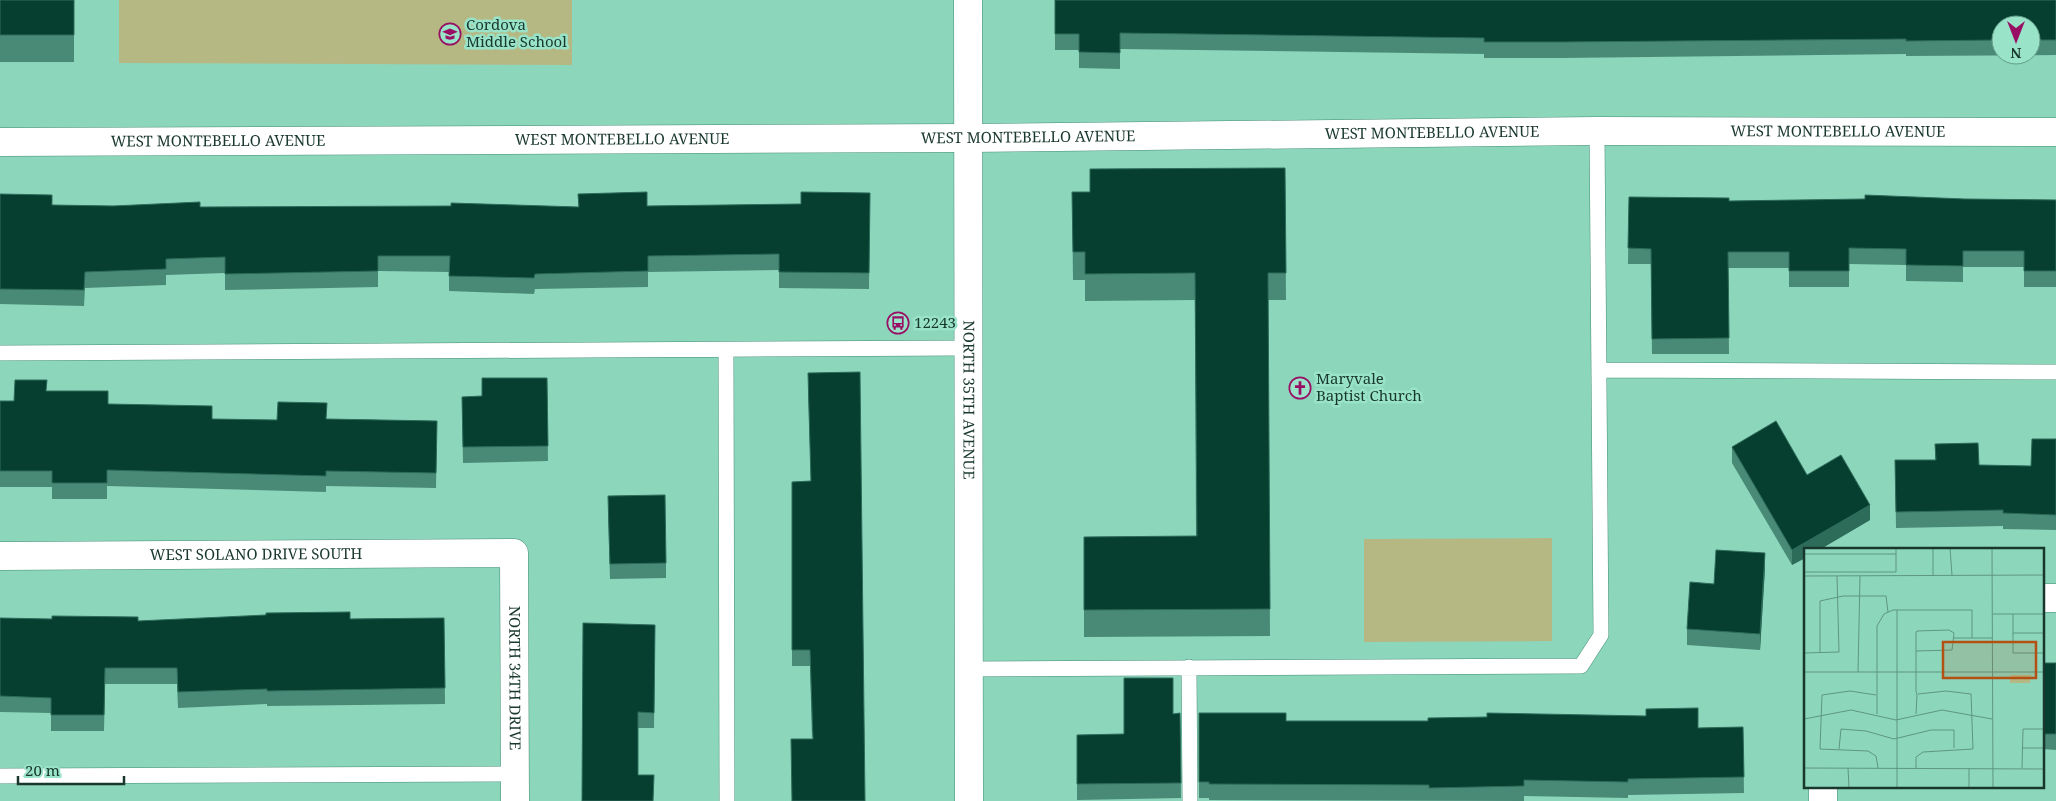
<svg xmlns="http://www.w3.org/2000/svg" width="2056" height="801" font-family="'Noto Serif',serif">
<rect width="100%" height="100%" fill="#8cd6bc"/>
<path fill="#b6b883" d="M 119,0 L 572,0 L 572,65 L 119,63 Z
M 1552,538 L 1552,641 L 1364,642 L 1364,539 Z"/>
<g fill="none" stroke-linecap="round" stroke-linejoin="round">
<g stroke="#438d75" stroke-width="16">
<path id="lane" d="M 726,350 L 727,801
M 0,353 L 969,348
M 1599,370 L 2056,372
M 1189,667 L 1190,801
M 970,669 L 1581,666 L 1601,635 L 1597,131
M 0,776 L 515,774"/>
</g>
<g stroke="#438d75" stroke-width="29">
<g id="street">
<path id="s1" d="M 0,142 L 969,138 L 1597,131 L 2056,132"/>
<path id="s2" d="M 0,556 L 514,553 L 515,801"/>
<path d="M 2042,598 L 2056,598"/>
<path d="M 1823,787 L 1823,801"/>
</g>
</g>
<g stroke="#438d75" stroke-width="29">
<g id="secondary">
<path id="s3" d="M 968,0 L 969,801"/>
</g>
</g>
<use href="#lane" stroke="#fff" stroke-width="15"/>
<use href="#street" stroke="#fff" stroke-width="28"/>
<use href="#secondary" stroke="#fff" stroke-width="28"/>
</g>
<path fill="#498a76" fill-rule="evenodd" d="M 0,0 L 74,0 L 74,62 L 0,62 Z
M 1055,0 L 2056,0 L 2056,55 L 1906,56 L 1906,54 L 1561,58 L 1484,58 L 1484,54 L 1120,49 L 1120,69 L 1079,68 L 1079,50 L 1055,50 ZM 2001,25 L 2031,25 L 2031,55 L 2001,55 Z
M 1285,168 L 1286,300 L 1268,300 L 1270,636 L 1084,637 L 1084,537 L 1196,536 L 1195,300 L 1085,301 L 1085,280 L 1073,280 L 1072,192 L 1090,192 Z
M 870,193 L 869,289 L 779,288 L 779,270 L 648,272 L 648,287 L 535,289 L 534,294 L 449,291 L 449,272 L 378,271 L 378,287 L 225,290 L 225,273 L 166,275 L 166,285 L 85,288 L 84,306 L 0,304 L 0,194 L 52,205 L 200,207 L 578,207 L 578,194 L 647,206 L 801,204 Z
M 1629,197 L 1729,201 L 1965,199 L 2056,200 L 2056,287 L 2024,287 L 2024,267 L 1963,267 L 1963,282 L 1906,281 L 1906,265 L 1849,264 L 1849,287 L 1789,287 L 1789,268 L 1728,268 L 1729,354 L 1652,354 L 1651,264 L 1628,264 Z
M 860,372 L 812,739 L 810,666 L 792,666 L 792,482 L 811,481 L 808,389 Z
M 482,378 L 547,378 L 548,461 L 463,463 L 462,397 L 482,396 Z
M 47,391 L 108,404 L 212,419 L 277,420 L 327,419 L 437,421 L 436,488 L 326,486 L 326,492 L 107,486 L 107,499 L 52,499 L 52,487 L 0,487 L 0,401 L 14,401 Z
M 2056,439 L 2056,530 L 2003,529 L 2003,526 L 1896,528 L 1895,460 L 1935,460 L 1935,444 L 1979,465 L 2031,466 Z
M 1732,447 L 1807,475 L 1870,520 L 1819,550 L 1805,550 L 1805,558 L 1792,565 L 1732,463 Z
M 608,512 L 666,563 L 666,578 L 610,579 Z
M 1765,568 L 1760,650 L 1687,645 L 1687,629 L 1714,584 Z
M 0,618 L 138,621 L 444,618 L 445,704 L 267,706 L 267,704 L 178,708 L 177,684 L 105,684 L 104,731 L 51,731 L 51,713 L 0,712 Z
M 655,625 L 654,728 L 638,728 L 582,801 Z
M 2042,663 L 2056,663 L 2056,750 L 2042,749 Z
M 1180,713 L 1181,798 L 1077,800 L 1077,735 L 1124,734 L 1173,714 Z
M 1199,713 L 1286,721 L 1698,728 L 1743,727 L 1744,793 L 1628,795 L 1628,798 L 1524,796 L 1524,801 L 1209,800 L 1209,798 L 1199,798 Z"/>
<path fill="#2e6c5a" d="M 1870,505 L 1870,520 L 1819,550 L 1805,550 L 1805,558 L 1792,565 L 1792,550 Z
M 1765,553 L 1765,568 L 1760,650 L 1760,634 Z"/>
<path fill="#063e30" stroke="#2e6c5a" d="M 0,0 L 74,0 L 74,35 L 0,35 Z
M 1055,0 L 2056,0 L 2056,40 L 2031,40 L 2031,25 L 2001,25 L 2001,40 L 1906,41 L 1906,39 L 1561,42 L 1484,42 L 1484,38 L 1120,33 L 1120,53 L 1079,52 L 1079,34 L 1055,34 Z
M 1285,168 L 1286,273 L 1268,273 L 1270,609 L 1084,610 L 1084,537 L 1197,536 L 1195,273 L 1085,274 L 1085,252 L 1073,252 L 1072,192 L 1090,192 L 1090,169 Z
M 647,192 L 647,206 L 801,204 L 801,192 L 870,193 L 869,273 L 779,272 L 779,254 L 648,256 L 648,271 L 535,274 L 534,278 L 449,276 L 450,256 L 378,256 L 378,271 L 225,274 L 225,257 L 166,259 L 166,269 L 85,272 L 84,290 L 0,289 L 0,194 L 52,195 L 52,205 L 113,206 L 200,202 L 200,207 L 451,206 L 451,203 L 579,207 L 578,194 Z
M 1865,195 L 1965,199 L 2056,200 L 2056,271 L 2024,271 L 2024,251 L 1963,251 L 1963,266 L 1906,265 L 1906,249 L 1849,248 L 1849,271 L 1789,271 L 1789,252 L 1728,252 L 1729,338 L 1652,339 L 1651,249 L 1628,248 L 1629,197 L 1729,198 L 1729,201 L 1865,199 Z
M 860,372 L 865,801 L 792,801 L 791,739 L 813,739 L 810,650 L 792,650 L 792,482 L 811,481 L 808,373 Z
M 482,378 L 547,378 L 548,446 L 463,447 L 462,397 L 482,396 Z
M 15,380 L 47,380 L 46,391 L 108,391 L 108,404 L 212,406 L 212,419 L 277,420 L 278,402 L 327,403 L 326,419 L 437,421 L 436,473 L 326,471 L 326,476 L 107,470 L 107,483 L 52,483 L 52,471 L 0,471 L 0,401 L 14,401 Z
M 1776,421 L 1807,475 L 1841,455 L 1870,505 L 1792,550 L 1732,447 Z
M 2032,439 L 2056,439 L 2056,515 L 2003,513 L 2003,510 L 1896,512 L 1895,460 L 1936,460 L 1935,444 L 1978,443 L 1979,465 L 2031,466 Z
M 665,495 L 666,563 L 610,564 L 608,496 Z
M 1716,550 L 1765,553 L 1760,634 L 1687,629 L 1690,582 L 1714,584 Z
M 350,612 L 350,619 L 444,618 L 445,688 L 267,691 L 267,689 L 178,692 L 177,668 L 105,668 L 104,715 L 51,715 L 51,698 L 0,696 L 0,618 L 52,619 L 52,616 L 138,617 L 138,621 L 266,615 L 266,613 Z
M 583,623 L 655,625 L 654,713 L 638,712 L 638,775 L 654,775 L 653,801 L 582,801 Z
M 2042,663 L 2056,663 L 2056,734 L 2042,734 Z
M 1124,678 L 1173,678 L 1173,714 L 1180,713 L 1181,783 L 1077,784 L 1077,735 L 1124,734 Z
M 1698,708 L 1698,728 L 1743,727 L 1744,777 L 1628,779 L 1628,782 L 1524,780 L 1524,786 L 1429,788 L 1429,785 L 1209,784 L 1209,782 L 1199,782 L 1199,713 L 1286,713 L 1286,721 L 1428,721 L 1428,718 L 1487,717 L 1487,713 L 1646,716 L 1646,709 Z"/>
<defs>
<g id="school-ring" transform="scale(1.125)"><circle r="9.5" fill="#99e3c9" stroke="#980f64" stroke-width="1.5"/><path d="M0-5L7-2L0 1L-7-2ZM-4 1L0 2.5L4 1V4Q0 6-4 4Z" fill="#980f64"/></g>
<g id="bus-ring" transform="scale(1.125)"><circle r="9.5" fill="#99e3c9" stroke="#980f64" stroke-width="1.5"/><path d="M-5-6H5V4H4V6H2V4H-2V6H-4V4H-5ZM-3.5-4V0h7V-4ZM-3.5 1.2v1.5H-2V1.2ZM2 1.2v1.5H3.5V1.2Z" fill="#980f64"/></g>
<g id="church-ring" transform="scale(1.125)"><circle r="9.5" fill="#99e3c9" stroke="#980f64" stroke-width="1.5"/><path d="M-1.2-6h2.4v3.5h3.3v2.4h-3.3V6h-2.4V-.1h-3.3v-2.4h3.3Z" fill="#980f64"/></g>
</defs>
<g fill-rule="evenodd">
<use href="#school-ring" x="450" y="34"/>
<use href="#bus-ring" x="898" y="323"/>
<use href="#church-ring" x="1300" y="388"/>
</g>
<g text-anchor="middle" stroke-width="5" stroke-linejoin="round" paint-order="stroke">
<g font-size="15" fill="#18372d" stroke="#99e3c9" text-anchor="start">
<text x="466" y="30">Cordova<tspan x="466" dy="17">Middle School</tspan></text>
<text x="914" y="328">12243</text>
<text x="1316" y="384">Maryvale<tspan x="1316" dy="17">Baptist Church</tspan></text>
</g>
<g font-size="15" fill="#18372d" stroke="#99e3c9">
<text dy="5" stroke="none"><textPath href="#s1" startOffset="1838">WEST MONTEBELLO AVENUE</textPath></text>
<text dy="5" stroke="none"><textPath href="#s1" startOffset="1432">WEST MONTEBELLO AVENUE</textPath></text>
<text dy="5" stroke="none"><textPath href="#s1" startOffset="1028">WEST MONTEBELLO AVENUE</textPath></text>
<text dy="5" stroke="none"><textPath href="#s1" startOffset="622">WEST MONTEBELLO AVENUE</textPath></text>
<text dy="5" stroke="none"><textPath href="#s1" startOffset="218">WEST MONTEBELLO AVENUE</textPath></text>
<text dy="5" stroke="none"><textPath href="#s3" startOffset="400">NORTH 35TH AVENUE</textPath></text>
<text dy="5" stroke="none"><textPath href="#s2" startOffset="256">WEST SOLANO DRIVE SOUTH</textPath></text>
<text dy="5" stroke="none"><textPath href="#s2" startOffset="639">NORTH 34TH DRIVE</textPath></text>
</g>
</g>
<g transform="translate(1804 548)">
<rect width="240" height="240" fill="#8cd6bc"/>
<path d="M 206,127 L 227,127 L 226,135 L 206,135 Z" fill="#b6b883"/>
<path fill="none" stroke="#5e9683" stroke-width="1" d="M 129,0 L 129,28M 146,0 L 148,27M 188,0 L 189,240M 0,6 L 92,6M 0,24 L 92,24M 92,24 L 92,0M 0,28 L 240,27M 93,62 L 93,240M 189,66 L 240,66M 209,66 L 209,105 L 240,105M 209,85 L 240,85M 150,90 L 188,90M 0,105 L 35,104 L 33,28M 16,105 L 16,53 L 39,48 L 82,48 L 84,64M 0,124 L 240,124M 54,124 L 56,28M 114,146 L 142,143 L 167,146M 18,147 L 16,201 L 64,203 L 72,208 L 74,220M 18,147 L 46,143 L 72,147M 73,166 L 73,78 L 80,66 L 89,62 L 168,62 L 168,90M 112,166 L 113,147 L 112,143 L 112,84 L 113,83 L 145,82 L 150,85 L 148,102 L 112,103M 0,171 L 47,162 L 92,172 L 138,162 L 188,171M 219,200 L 240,200M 35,201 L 37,181 L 62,183 L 90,191 L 127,182 L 150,182 L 150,200M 0,220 L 240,221M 44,220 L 45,240M 112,220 L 112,209 L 119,204 L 169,201 L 167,146M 165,220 L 165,240M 218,220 L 219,181 L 240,181"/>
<path fill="#b45014" fill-opacity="0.15" stroke="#b45014" stroke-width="2.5" d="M 139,94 L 232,94 L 232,130 L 139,130 Z"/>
<rect width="240" height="240" fill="none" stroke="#18372d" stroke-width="2.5"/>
</g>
<g transform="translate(2016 40) rotate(180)"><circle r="24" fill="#99e3c9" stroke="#659e8b"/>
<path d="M0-4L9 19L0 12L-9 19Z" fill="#980f64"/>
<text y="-8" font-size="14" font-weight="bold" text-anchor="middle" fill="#18372d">N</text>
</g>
<path d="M18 776v8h106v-8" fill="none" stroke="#18372d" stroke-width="2.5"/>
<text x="25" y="776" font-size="15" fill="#18372d" stroke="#99e3c9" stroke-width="4" paint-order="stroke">20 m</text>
</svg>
